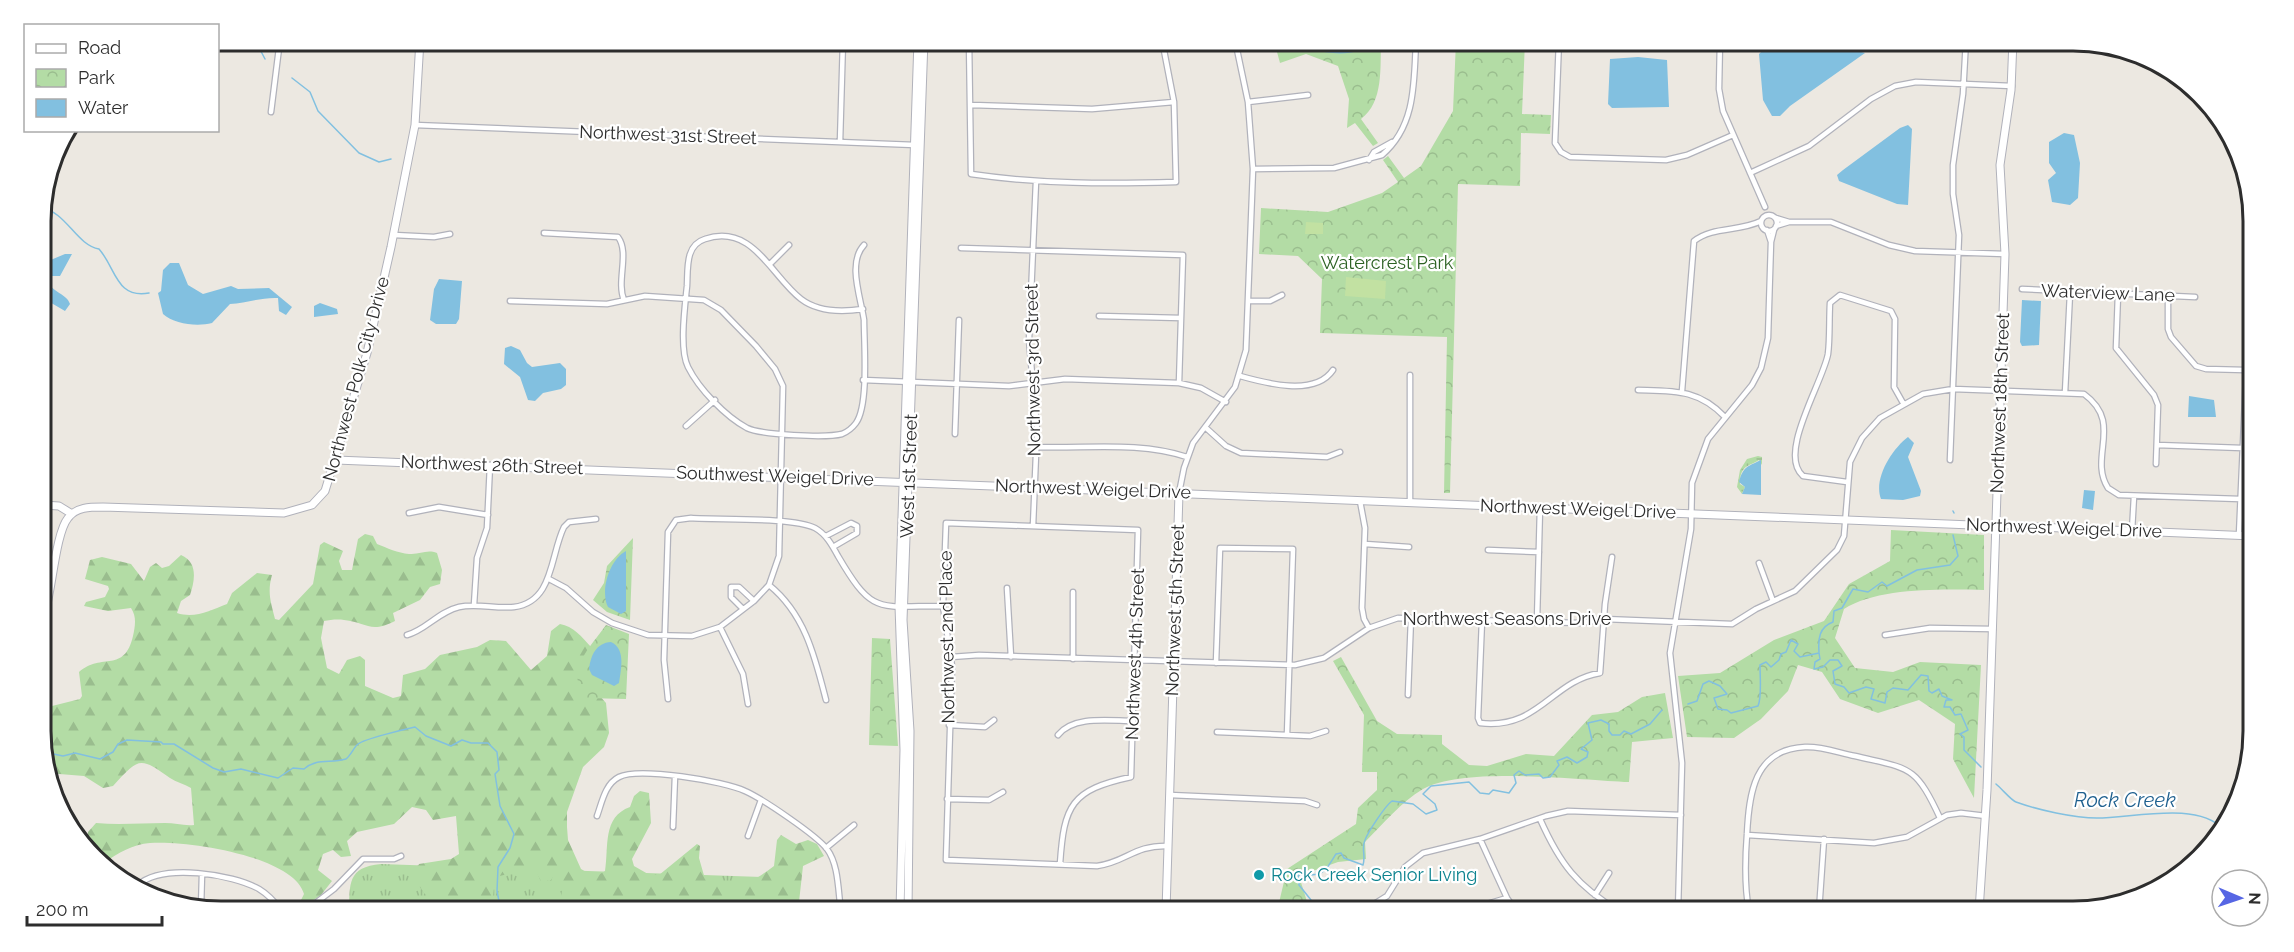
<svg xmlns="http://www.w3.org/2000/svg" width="2294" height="952" font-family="Raleway,sans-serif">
<defs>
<pattern id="grass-tufts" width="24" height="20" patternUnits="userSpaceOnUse" patternTransform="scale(1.5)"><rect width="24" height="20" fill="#b3dca5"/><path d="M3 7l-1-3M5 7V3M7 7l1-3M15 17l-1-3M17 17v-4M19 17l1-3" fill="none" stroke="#9abd8e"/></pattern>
<pattern id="forest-firs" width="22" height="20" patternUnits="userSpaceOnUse" patternTransform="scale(1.5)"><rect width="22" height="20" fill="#b3dca5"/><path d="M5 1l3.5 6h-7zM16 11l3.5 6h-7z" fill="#9abd8e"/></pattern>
<pattern id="wetland-marsh" width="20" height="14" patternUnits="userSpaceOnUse" patternTransform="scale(1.5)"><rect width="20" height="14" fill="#b3dca5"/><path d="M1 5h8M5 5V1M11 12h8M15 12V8" fill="none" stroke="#9abd8e"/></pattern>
<pattern id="park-crowns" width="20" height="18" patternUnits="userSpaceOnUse" patternTransform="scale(1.5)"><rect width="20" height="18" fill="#b3dca5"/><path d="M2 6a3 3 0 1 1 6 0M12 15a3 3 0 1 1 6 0" fill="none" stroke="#9abd8e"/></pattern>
</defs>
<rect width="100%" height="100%" fill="#ece8e1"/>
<path fill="url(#grass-tufts)" d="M 381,864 L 762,877 L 761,911 L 349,911 C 350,884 347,867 381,864 Z"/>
<path fill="url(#forest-firs)" d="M 365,534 L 373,536 L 377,544 C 387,548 398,553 409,554 C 420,555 426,549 437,553 L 442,570 L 440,584 L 430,587 L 420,600 L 393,613 L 395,621 C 370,634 366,622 344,620 C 337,619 330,620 324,621 L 321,638 L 327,668 L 339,674 L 347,660 L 360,656 L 365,660 L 365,686 L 393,698 L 401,696 L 403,675 L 425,669 L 440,655 L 477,647 L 490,640 L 506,641 L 531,670 L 547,656 L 551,631 L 560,624 C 573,626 582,637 591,647 L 581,662 L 592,687 L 606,703 L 609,733 L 604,747 L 583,767 L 567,812 L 567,827 L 568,840 L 581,869 L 595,877 L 605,871 C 609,847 602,817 630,807 L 634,796 L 640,791 L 649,793 L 651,823 L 632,859 L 634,866 L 648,874 L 659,875 L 697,844 L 700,846 L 699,858 L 705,879 L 722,878 L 725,885 C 745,888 759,877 774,866 L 777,840 L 781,835 L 796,844 L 808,840 L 817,844 L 824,856 L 803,866 L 798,911 L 680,911 L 662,907 L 655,911 L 637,907 L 617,911 L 565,910 L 560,905 L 563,883 L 560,874 L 555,874 L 551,880 L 541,882 L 536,870 C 521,871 509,874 495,877 L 493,897 L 497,911 L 438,911 C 431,895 408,886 419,864 L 451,859 L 459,854 L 456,816 L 433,820 L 426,810 L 412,807 L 394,824 L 357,832 L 347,841 L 351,856 L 341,857 L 333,850 L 323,854 L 318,870 L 332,881 L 321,895 L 306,905 L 299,904 L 304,894 C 294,856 186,840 150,843 C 133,844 118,853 104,863 L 85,850 L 88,832 L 96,823 C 119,825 142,823 165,823 C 175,823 184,826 194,825 L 191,788 C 184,784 176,782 170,778 C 139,756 139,758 113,786 L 103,788 L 84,776 L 47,773 L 44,766 L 44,712 L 52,706 L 80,699 L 82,696 L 79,672 C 102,652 124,674 133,636 C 135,626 137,617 131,608 L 108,611 L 84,606 L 86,602 L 105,597 L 109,589 L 108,586 L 85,579 L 90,560 L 102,557 L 131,564 L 144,581 L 150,567 L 156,563 L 162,568 L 169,566 L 181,555 C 198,562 195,580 190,595 L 181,601 L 177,613 C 195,619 211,610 227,604 L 232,593 L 257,573 L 272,575 C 267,593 271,602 275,619 L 279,620 L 313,584 L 320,545 L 324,542 L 343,551 L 339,561 L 342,570 L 352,570 L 358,539 Z"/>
<path fill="url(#wetland-marsh)" d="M 1758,456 L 1762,457 L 1762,465 L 1759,460 C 1748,467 1740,465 1740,484 L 1745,487 L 1742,494 L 1737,487 L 1740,470 L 1747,459 Z"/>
<path fill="url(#park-crowns)" d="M 1274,41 L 1381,41 C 1380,67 1384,102 1361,119 L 1378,143 L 1373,146 L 1355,123 L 1347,128 L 1349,99 L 1338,66 L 1306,54 L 1280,63 Z
M 1456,41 L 1525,41 L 1522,114 L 1551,115 L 1550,134 L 1521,133 L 1520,186 L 1458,184 L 1450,493 L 1444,493 L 1447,337 L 1320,333 L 1322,279 L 1298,256 L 1259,254 L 1261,208 L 1328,212 L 1382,193 L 1398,182 L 1383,160 L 1388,156 L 1404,178 L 1421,166 L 1453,111 Z
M 1891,530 L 1984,535 L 1984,590 C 1944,589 1878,587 1844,609 L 1835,638 L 1855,668 L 1893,672 L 1920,662 L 1981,665 L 1974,798 L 1953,759 L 1955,724 L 1919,700 L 1878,713 L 1840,699 L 1822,672 L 1798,665 L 1788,691 L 1761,719 L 1734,738 L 1687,737 L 1678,676 L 1720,673 L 1774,640 L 1824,621 L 1849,584 L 1890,561 Z
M 633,538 L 630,620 L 607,612 L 593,600 L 604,583 L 607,566 Z
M 606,625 L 629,634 L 626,699 L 585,698 C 565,670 589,649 606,625 Z
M 872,638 L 890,639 L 898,746 L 869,745 Z
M 1341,657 L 1377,721 L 1397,734 L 1442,735 L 1442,744 L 1469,765 L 1487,766 L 1526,754 L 1554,756 L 1592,715 L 1618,712 L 1642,697 L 1665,693 L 1673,738 L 1632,742 L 1629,782 C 1579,780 1465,766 1423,789 C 1401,802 1383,824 1365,842 L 1366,859 L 1338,862 L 1299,876 L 1310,911 L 1277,911 L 1287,869 L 1356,824 L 1358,808 L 1377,790 L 1377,772 L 1362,772 L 1364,715 L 1333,661 Z"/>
<path fill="#c2e1a2" d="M 1306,222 L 1323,223 L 1323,234 L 1305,234 Z
M 1346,277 L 1386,281 L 1385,299 L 1345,296 Z"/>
<path fill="#82c0e0" d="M 1289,41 L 1371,41 C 1356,63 1309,51 1289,41 Z
M 1778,47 L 1850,49 L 1865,53 L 1790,106 L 1780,116 L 1772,116 L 1763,100 L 1759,54 L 1765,48 Z
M 1638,57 L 1667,60 L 1669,107 L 1612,108 L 1608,104 L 1610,59 Z
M 1908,125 L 1912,129 L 1908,205 L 1897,204 L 1839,181 L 1837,175 L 1843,170 L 1900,128 Z
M 2064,133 L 2074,135 L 2080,163 L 2078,198 L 2070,205 L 2052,202 L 2048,180 L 2056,173 L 2049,163 L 2049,142 Z
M 65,254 L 72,254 L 60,276 L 50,276 L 47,281 C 52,292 67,294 70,304 L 65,311 L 41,297 L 41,264 Z
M 179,263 L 188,285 L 203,294 L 231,286 L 238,289 L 269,288 L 292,307 L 286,315 L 279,311 L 278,298 C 263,297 246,303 230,304 L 212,323 C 197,327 174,324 163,314 L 158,293 L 161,291 L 163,270 L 170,263 Z
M 439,279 L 462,281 L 459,319 L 456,324 L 436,324 L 430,320 L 434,289 Z
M 2022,300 L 2041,301 L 2039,345 L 2022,346 L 2020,342 Z
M 320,303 L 337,309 L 338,314 L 314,317 L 314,306 Z
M 511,346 L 520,350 L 527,363 L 532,367 L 560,363 L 566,369 L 566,385 L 561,389 L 543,393 L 535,401 L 528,400 L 520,377 L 504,364 L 505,348 Z
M 2189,396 L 2214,400 L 2216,417 L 2188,417 Z
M 1908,437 L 1914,443 L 1908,457 L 1921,491 L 1920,496 L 1903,500 L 1881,499 C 1873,479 1892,449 1908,437 Z
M 1761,460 L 1761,495 L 1742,494 L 1745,487 L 1739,482 C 1743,466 1749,466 1761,460 Z
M 2084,490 L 2095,491 L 2093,510 L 2082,508 Z
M 626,551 L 626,611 L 621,614 L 608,607 C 600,591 609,560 626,551 Z
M 611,642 C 626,649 621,669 619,683 L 614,686 L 592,675 L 589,669 C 591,655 596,643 611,642 Z"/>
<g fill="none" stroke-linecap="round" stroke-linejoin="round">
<path stroke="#82c0e0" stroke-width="1.5" d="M 255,40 L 265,59
M 292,78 L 310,92 L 318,111 L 359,153 L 379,162 L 391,159
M 41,208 C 66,211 76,245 99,249 C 116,268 116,299 149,293
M 1953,511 L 1954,513
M 1819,652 C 1818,639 1819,627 1833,622 L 1834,611 L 1842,608 L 1853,589 L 1868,592 L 1882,582 L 1887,586 L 1917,570 L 1950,565 L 1958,556 L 1953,535
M 1688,704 L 1697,701 L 1703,684 L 1709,681 L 1720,686 L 1727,694 L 1714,698 L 1718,709 L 1727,710 L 1731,713 L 1758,706 C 1762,697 1760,678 1760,665 L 1766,662 L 1771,667 L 1779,660 L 1781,654 L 1786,652 L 1791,640 L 1798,644 L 1794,651 L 1800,657 L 1819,653 L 1820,659 L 1815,662 L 1814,669 L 1823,667 L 1830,660 L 1838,660 L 1842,666 L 1833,671 L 1835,684 L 1844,687 L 1849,693 L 1866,687 L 1874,689 L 1871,699 L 1885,703 L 1887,692 L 1893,688 L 1908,690 L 1921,675 L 1928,676 L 1929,691 L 1932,693 L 1939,689 L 1942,696 L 1952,700 L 1946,700 L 1944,707 L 1950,707 L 1955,715 L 1961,714 L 1968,730 L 1960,734 L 1964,737 L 1964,750 L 1981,767
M 44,752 L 63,756 L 75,753 L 100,759 L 113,752 L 118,744 L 127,740 L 161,742 L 163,744 L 174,744 L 213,768 L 224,772 L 241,769 L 278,778 L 293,768 L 304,769 C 318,757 330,764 346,759 C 351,755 354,747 358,744 C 364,739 406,729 415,727 L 426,736 L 451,746 L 462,740 L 471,743 L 488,743 L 497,752 L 499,770 L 495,774 L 500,806 L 514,834 L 510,848 L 498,867 L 497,891 L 501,911
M 1996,784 C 2002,789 2012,801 2016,802 C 2038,810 2074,818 2097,818 C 2133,818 2197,801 2223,829
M 1308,911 L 1311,900 L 1299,885 L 1298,875 C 1323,876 1323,875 1336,854 L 1341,853 L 1344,858 L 1363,865 C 1366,856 1361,848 1365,840 C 1368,832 1385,806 1392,801 L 1413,804 L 1426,814 L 1437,810 L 1435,804 L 1423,794 L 1431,786 L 1469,782 L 1480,793 L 1489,794 L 1493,790 L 1509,793 L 1516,783 L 1514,775 L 1519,771 L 1525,775 L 1539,774 L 1543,778 L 1550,777 L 1559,765 L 1557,761 L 1567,757 L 1577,763 L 1587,757 L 1588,752 L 1581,749 L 1592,740 L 1588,723 L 1601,720 L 1609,724 L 1609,731 L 1612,735 L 1620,735 L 1624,731 L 1631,734 L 1650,724 L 1662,710"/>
<g stroke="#b1b2bb" stroke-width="7">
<path id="street" d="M 969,40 L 971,174 C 1039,184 1107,184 1176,182 L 1174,102 L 1162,40
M 1559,40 L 1555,143 L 1561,152 L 1570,157 L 1666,160 L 1687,155 L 1733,135
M 1720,40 L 1719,89 L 1723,111 L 1765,207
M 1248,102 L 1308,95
M 972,105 L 1092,109 L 1174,102
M 271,112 L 280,40
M 415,125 L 915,145
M 840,142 L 843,40
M 1369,160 L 1374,152 L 1392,142
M 1253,169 L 1334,168 L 1382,155 C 1416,126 1414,82 1416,40
M 1750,173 L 1809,146 L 1871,99 L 1895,86 L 1916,82 L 2012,86
M1761 223a8 8 0 1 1 16 0a8 8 0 1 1-16 0Z
M 1776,218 L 1789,222 L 1776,226
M 1789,222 L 1831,222 L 1889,245 L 1915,251 L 2005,254
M 1767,230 L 1771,242 L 1774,230
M 544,233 L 618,237 C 630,253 616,281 624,300
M 394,235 L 434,237 L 450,234
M 961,248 L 1183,255 L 1179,383
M 770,264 L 789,245
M 2022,289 L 2195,297
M 2118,294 L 2116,348 L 2154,395 L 2158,405 L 2156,464
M 2168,296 L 2168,329 L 2171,337 L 2196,366 L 2206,369 L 2245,370
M 510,301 L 607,304 L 645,296 L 704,300 L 721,310 L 756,346 L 775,369 L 783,386 L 779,556 L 769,585 L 754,601 L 720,627 L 692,636 L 648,635 L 612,623 L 593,612 L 566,588 L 549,579
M 1249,301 L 1270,301 L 1282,295
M 863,309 C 843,312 818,312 801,299 C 771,276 753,223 705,239 C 685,245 688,269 687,286 C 685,306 679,349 688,367 C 699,389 725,416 747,428 C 761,435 826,438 842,434 C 847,432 853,427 856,423 C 869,405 864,343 864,320 C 861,298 847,263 864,245
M 1099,316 L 1181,318
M 1240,376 C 1265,383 1315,397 1333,370
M 863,380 L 1009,386 L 1065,379 L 1179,383 L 1201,388 L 1226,402
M 1638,390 C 1674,391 1698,389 1725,417
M 1682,391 L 1694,241 C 1713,226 1739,232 1761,221
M 2065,393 L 2070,293
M 686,426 L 715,400
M 1205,427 L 1226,446 L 1241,453 L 1327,457 L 1340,452
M 955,434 L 959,320
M 2157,445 L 2242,448
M 1035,447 C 1086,449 1138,441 1187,457
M 1950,460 L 1959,235 L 1953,194 L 1953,165 L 1963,94 L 1966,40
M 1847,482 L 1803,476 C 1777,454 1823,382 1828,354 C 1830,338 1829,320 1830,303 L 1840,295 L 1891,311 L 1895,319 L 1894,387 L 1903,403
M 1179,493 L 1184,468 L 1193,443 L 1235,387 L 1246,350 L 1253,169 L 1248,102 L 1235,40
M 1360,501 L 1365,528 L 1362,608 L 1364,619 L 1369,628
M 1410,503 L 1410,375
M 409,513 L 439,507 L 488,515
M 1033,526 L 1037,430 L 1029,340 L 1036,181
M 1997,526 L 2013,526
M 2132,531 L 2134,496
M 2239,535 L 2247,352
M 826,536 L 851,523 L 857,526 L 857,533 L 833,547
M 1365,544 L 1409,547
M 1488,550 L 1539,552
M 1759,563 L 1773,601
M 769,585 C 805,614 815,657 826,700
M 1007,588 L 1011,657
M 474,605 L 477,558 L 487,528 L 490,465
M 743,609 L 731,597 L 731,587 L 739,587 L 754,601
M 1482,620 L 1478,718 L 1480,723 C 1539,730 1551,681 1600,673 L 1605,604 L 1612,557
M 1537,621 L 1540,507
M 720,627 L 743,674 L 748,704
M 407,635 C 426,630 438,612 459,607 C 477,603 495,609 514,607 C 554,602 550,555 564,527 L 569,522 L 596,519
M 1885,635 L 1930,628 L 1993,629
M 951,657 L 979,655 L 1295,665 L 1324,658 L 1369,628 L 1398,618 L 1580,623 L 1604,619 L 1732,624 L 1756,609 L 1795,591 L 1837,550 L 1844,536 L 1850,462 L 1862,438 L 1880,418 L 1923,394 L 1953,389 L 2084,394 C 2124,423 2088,457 2108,488 L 2119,495 L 2240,499
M 1073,659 L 1073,592
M 1216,663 L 1220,548 L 1293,549 L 1287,735
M 1408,695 L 1411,618
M 668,699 L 664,660 L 668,532 L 676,520 L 691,518 C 719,520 794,517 815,528 C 826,534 832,545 838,556 C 873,616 878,606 943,606
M 949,725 L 985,727 L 994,720
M 1217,732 L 1310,736 L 1326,731
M 1058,735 C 1074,715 1110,721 1133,721
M 1170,795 L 1305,801 L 1317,805
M 947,799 L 989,800 L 1003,792
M 597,816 C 602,802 605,784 619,777 C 639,767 724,781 745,791 C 763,799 816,835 827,849 C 839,865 838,892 841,911
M 1540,819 C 1560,864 1577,886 1619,911
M 673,827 L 675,776
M 1747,835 L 1874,843 L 1907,837 L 1947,815 L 1961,813 L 1986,816
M 748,836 L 761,800
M 1480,839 L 1507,898 L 1516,911
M 826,848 L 854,825
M 1060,864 C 1064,805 1071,790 1131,777 L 1138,530 L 946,523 L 943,606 L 952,666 L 946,860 L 1097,866 C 1127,862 1133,845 1168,846
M 138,885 C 163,863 232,874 259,889 C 269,895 275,902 282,911
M 1595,895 L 1609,873
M 201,908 L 202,874
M 305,911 L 334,889 L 363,859 L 394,859 L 401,856
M 1363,911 L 1387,896 L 1405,867 L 1423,853 L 1480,839 L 1546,816 L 1568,811 L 1681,815
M 1463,911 L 1507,898
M 1678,911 L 1682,763 L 1670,653 L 1691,529 L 1692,483 L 1708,439 L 1752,385 L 1761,368 L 1768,338 L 1771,242
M 1749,911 C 1744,885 1745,860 1747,834 C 1749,794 1754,749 1805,747 C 1822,746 1839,753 1855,756 C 1909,769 1915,764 1940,818
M 1819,911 L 1824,839"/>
</g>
<g stroke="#b1b2bb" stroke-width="9">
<path id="secondary" d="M 336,460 L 1997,526
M 43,505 L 59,506 L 72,514
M 2013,526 L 2253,536
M 43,619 C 52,595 55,534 68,518 C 76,507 90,507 103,507 L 284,513 L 312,505 L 325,491 L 367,353 L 391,247 L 415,125 L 420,40
M 900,911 L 904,750 L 899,606 L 918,40
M 908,911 L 910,731 L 903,620 L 924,40
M 1166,911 L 1179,493
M 1979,911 L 1987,790 L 2005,254 L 2000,165 L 2011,90 L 2013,40"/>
</g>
<use href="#street" stroke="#fff" stroke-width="4.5"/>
<use href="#secondary" stroke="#fff" stroke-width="7"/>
</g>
<circle fill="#0f9aa8" stroke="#fff" stroke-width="2" cx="1259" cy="875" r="6"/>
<g text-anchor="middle" stroke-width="4.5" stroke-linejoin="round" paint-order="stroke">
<g font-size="18" fill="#2d2d2d" stroke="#fff">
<text transform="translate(668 135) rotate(2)" y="6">Northwest 31st Street</text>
<text transform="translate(2108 293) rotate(2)" y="6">Waterview Lane</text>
<text transform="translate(1033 370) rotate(-91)" y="6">Northwest 3rd Street</text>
<text transform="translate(356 379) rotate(-75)" y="6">Northwest Polk City Drive</text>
<text transform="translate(2000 403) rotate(-88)" y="6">Northwest 18th Street</text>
<text transform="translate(492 465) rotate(2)" y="6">Northwest 26th Street</text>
<text transform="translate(775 476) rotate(2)" y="6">Southwest Weigel Drive</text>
<text transform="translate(909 476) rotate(-88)" y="6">West 1st Street</text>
<text transform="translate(1093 489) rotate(2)" y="6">Northwest Weigel Drive</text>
<text transform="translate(1578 509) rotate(2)" y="6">Northwest Weigel Drive</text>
<text transform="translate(2064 528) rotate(2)" y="6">Northwest Weigel Drive</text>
<text transform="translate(1175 610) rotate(-88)" y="6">Northwest 5th Street</text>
<text x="1507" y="625">Northwest Seasons Drive</text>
<text transform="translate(947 637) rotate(-91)" y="6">Northwest 2nd Place</text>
<text transform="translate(1135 654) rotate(-88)" y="6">Northwest 4th Street</text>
</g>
<g font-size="18" fill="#2d6224" stroke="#fff">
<text x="1387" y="269">Watercrest Park</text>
</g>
<g font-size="18" fill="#0d838f" stroke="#fff" text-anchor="start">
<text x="1271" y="881">Rock Creek Senior Living</text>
</g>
<g font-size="20" font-style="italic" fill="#1f608f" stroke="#fff">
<text x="2125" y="807">Rock Creek</text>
</g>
</g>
<path d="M0 0H2294V952H0ZM221 51H2073A170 170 0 0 1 2243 221V731A170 170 0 0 1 2073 901H221A170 170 0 0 1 51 731V221A170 170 0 0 1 221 51Z" fill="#fff" fill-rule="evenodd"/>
<path fill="none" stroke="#2d2d2d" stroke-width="3" d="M221 51H2073A170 170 0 0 1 2243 221V731A170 170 0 0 1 2073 901H221A170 170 0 0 1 51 731V221A170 170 0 0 1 221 51Z"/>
<rect x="24" y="24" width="195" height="108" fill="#ffffff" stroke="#ababab" stroke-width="1.5"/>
<rect x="36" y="44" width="30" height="9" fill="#ffffff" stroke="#ababab" stroke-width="1.5"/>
<text x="78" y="54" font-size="18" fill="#2d2d2d">Road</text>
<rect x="36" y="69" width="30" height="18" fill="url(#park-crowns)" stroke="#ababab" stroke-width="1.5"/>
<text x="78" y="84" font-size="18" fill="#2d2d2d">Park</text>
<rect x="36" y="99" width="30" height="18" fill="#82c0e0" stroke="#ababab" stroke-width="1.5"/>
<text x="78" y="114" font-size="18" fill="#2d2d2d">Water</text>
<g transform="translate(2240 898) rotate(92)"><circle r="28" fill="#ffffff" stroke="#ababab" stroke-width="1.5"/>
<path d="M0-4.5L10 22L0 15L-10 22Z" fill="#5666e4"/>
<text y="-9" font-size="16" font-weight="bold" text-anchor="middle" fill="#2d2d2d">N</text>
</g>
<path d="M27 916v9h135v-9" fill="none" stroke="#2d2d2d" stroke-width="3"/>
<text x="36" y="916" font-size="18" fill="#2d2d2d" stroke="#ffffff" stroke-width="4.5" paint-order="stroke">200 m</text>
</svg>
